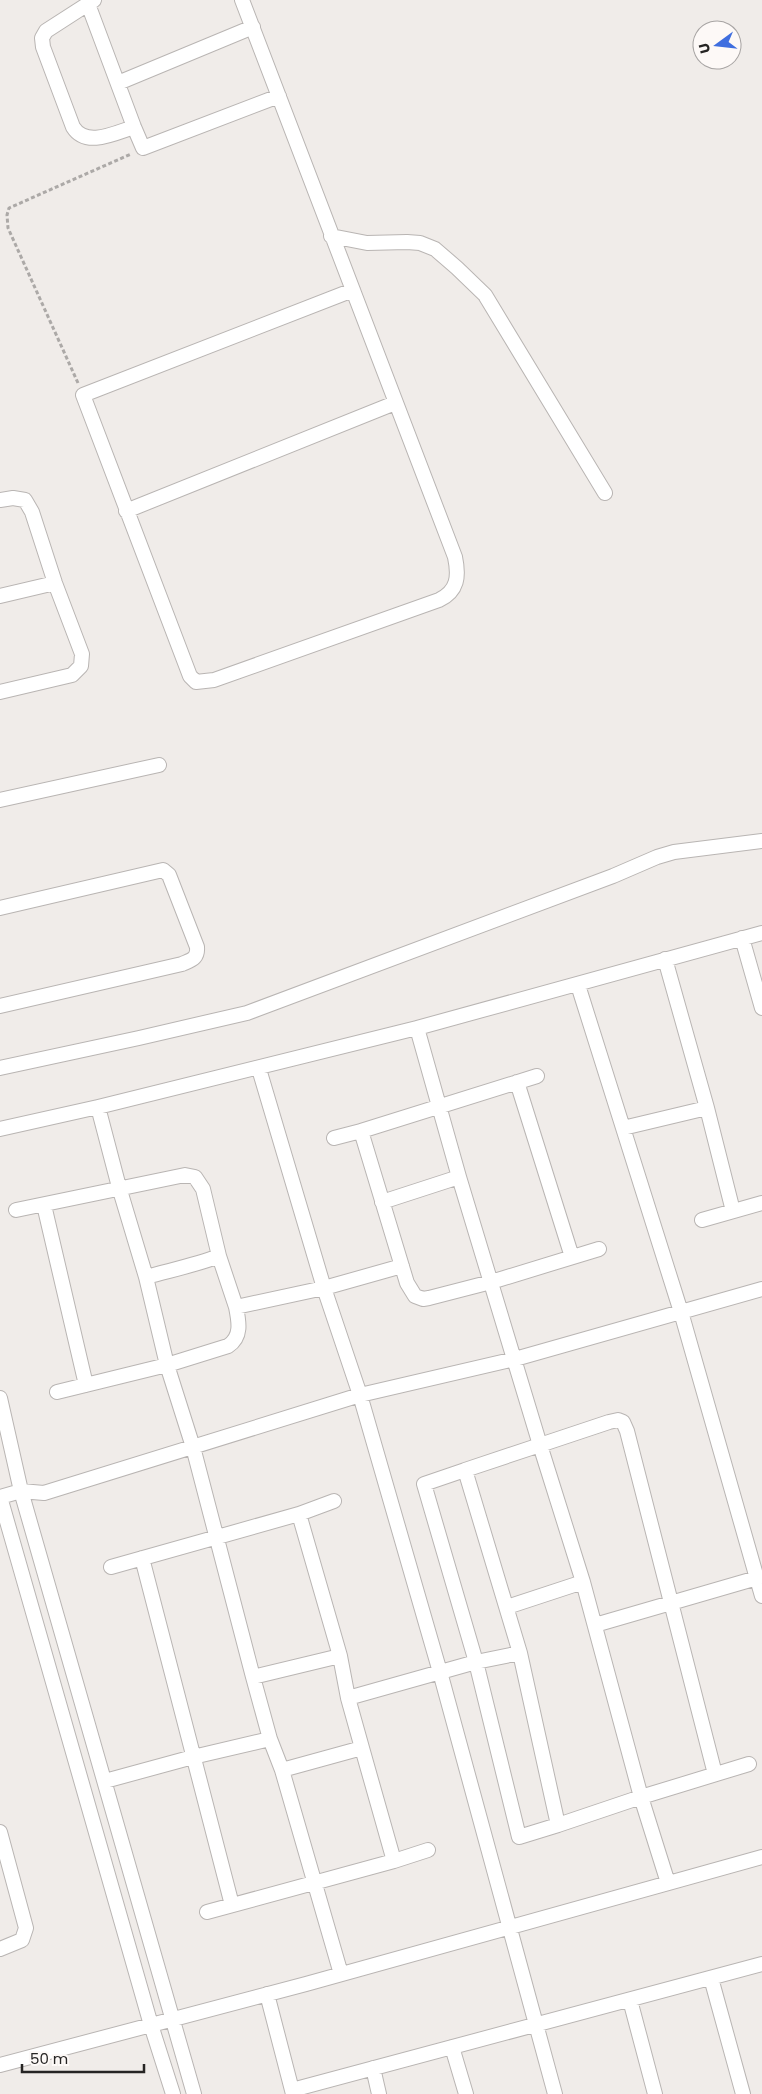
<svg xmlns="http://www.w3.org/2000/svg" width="762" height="2094" font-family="Poppins,sans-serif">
<rect width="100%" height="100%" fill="#f0ece9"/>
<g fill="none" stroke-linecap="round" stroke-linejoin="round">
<g stroke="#b9b5b3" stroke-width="16">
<path id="minor" d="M 94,0 L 46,31 L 42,38 L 43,47 L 73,127 C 86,148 115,133 134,127
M 242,0 L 455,557 C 459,576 458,591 439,600 L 214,680 L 196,682 L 190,676 L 83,395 L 353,290
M 88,4 L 134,127 L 143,148 L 279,96
M 118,83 L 253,27
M 331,236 L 367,243 L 407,242 L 420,243 L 435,249 L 457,268 L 485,295 L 605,493
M 0,500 L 13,498 L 25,500 L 32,512 L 55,583 L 82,654 L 81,666 L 72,675 L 0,692
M 126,511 L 395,403
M 0,596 L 55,583
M 0,800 L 159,765
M 0,908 L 163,870 L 169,875 L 197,947 C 198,959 191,960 182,964 L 0,1006
M 742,938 L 762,1008
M 665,959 L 707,1108 L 733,1211
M 578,985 L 681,1312 L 762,1596
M 417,1028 L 459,1177 L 540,1445 L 609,1422 L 618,1420 L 623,1422 L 627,1431 L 715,1774
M 0,1068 L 139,1038 L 247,1013 L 613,876 L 657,857 L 674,852 L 762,841
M 259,1069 L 324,1288 L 360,1395 L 440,1672 L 555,2094
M 537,1076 L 361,1131 L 407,1283 L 415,1296 L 423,1299 L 429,1298 L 491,1282 L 599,1249
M 517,1082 L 572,1257
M 98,1107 L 119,1187 L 146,1277 L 167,1365 L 193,1447 L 253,1677
M 623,1128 L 707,1108
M 0,1129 L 98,1107 L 417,1028 L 762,933
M 334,1138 L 361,1131
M 382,1202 L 459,1177
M 44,1205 L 86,1385
M 16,1210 L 185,1175 L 195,1177 L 203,1189 L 219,1256 L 236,1307
M 702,1220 L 762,1203
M 146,1277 C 171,1270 196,1265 219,1256
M 57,1392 L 167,1365 L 228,1346 C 242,1337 239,1322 236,1307 L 324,1288 L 402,1266
M 0,1398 L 21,1491 L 194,2094
M 465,1470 L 424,1484 L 476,1662 L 519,1837 L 558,1825
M 299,1514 L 334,1501
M 142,1558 L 232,1905
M 111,1567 L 299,1514 L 340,1656
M 507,1607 L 583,1582
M 595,1625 L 757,1578
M 270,1739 L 253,1677 L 340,1656 L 348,1698
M 282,1770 L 341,1974
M 105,1781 L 193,1757 L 270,1739 L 282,1770 L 362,1748 L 348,1698 L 476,1662 L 520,1653 L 558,1825 L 641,1797 L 583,1582 L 540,1445 L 465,1470 L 520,1653
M 0,1832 L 26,1928 L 22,1940 L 0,1949
M 394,1861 L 428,1850
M 668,1883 L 641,1797 L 749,1764
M 207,1912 L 394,1861 L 362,1748
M 711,1978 L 743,2094
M 267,1994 L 293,2094
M 630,2000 L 655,2094
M 452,2047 L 466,2094
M 0,2065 L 306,1984 L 762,1857
M 373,2068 L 379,2094
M 292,2090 L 762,1964
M 173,2094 L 151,2025 L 0,1497 L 21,1491 L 44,1493 L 360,1395 L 515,1359 L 762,1289"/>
</g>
<path stroke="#aca9a7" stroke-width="3" stroke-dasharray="4 2.5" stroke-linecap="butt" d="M 78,383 L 8,228 L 7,215 L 9,208 L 131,154"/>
<use href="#minor" stroke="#fff" stroke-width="14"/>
</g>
<g transform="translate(717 45) rotate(255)"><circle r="24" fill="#fdf9f7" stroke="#a7a4a3"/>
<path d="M0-4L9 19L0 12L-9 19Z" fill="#3f6edf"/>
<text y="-8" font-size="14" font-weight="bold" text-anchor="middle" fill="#262524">U</text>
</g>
<path d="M22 2064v8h122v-8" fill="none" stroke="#262524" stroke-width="2.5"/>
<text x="30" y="2064" font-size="15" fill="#262524" stroke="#fdf9f7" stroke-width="4" paint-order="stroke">50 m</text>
</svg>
